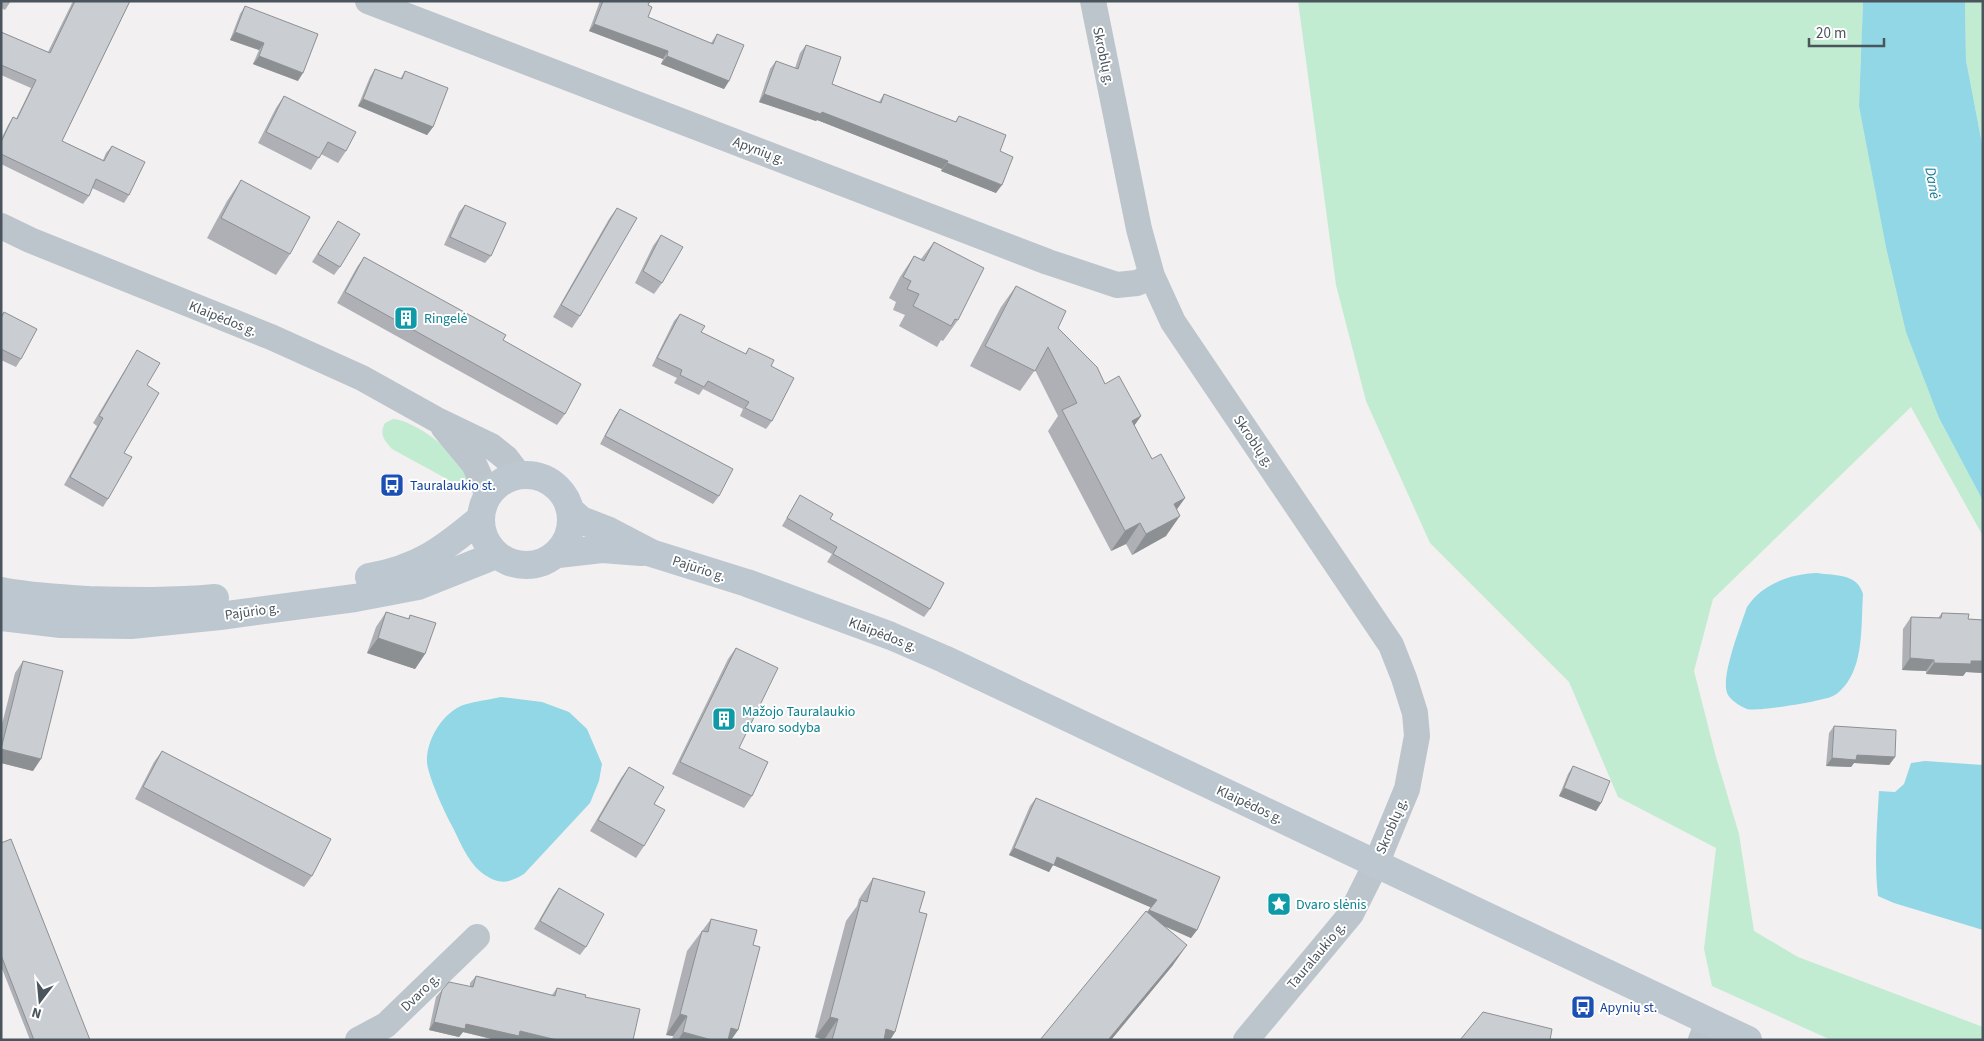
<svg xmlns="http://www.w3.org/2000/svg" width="1984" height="1041" font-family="'Source Sans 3',sans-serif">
<rect width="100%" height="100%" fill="#f2f0f0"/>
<path fill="#c2ecd1" d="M 1298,1 L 1863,1 L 1859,106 L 1939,418 L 1983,501 L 1983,536 L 1911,407 L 1713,599 L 1694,671 L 1716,757 L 1739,834 L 1754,931 L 1798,957 L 1983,1027 L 1983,1040 L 1831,1040 L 1712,986 L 1704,949 L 1716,848 L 1618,797 L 1569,682 L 1430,543 L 1366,401 L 1336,285 Z
M 1965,1 L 1983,1 L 1983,149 L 1966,60 Z
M 393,419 C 419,421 472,463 471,490 L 469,491 L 392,449 C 384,440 379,434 385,423 Z"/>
<path fill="#92d7e6" d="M 1863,1 L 1965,1 L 1966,60 L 1983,149 L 1983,501 L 1939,418 L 1906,332 L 1886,247 L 1859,106 Z
M 1817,573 C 1836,576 1857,573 1863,594 C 1861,622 1864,659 1847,683 C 1843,688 1839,693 1833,696 C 1824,701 1756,712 1747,709 C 1741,707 1732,701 1728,695 C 1719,680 1741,625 1747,607 C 1762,584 1790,574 1817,573 Z
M 501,697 L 542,702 L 569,712 L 587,729 L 602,764 L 599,781 L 590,803 L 524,874 C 509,883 500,885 485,875 C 468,864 460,841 451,824 C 444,811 429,778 427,763 C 426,742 439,719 457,708 C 466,702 489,700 501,697 Z
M 1925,761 L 1983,765 L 1983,930 L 1894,903 L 1878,896 C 1874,861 1877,826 1879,791 L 1895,792 L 1904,784 L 1911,763 Z"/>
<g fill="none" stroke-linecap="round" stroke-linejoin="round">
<path stroke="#bdc5cc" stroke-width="26" d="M 368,1 L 1048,262 L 1117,285 L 1137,283 L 1152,276
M 1093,1 L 1139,229 L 1152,276 L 1173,322 L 1391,645 L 1404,678 L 1415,713 L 1417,736 L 1407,789 L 1376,864 L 1351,914 L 1246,1040
M 1,226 L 30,240 L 271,337 L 362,378 L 439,421 L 491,446 L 506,458 L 519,475
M 444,428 L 474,464 L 488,495
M 358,1040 L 386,1025 L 477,937
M 1701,1040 L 1708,1022"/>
<path stroke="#bdc7d0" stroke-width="28" d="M481 520a45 45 0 1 1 90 0a45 45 0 1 1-90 0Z
M 572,512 L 581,520 L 607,530 L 651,553 L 747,583 L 891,636 L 944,659 L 1748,1040
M 558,554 L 602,549 L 641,552
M 369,577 C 418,569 444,549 481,518
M 1,591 C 30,597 59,598 89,600 C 131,601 173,602 215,598
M 1,617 L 61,624 L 131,625 L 220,616 L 355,598 L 418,586 L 496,555"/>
</g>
<path fill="#aeb0b5" d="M 1,1 L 11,1 L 5,10 L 1,8 Z
M 73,1 L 130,1 L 62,141 L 103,160 L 106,153 L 112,146 L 129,195 L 124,203 L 92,188 L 89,196 L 83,204 L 1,164 L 1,139 L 8,125 L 13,117 L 16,119 L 31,88 L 1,75 L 1,32 L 48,52 Z
M 600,1 L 650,1 L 648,5 L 648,17 L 711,43 L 717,34 L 729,81 L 724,89 L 661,64 L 663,59 L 589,31 Z
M 245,6 L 298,81 L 253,64 L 259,50 L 230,40 L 240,14 Z
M 806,45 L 832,84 L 879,102 L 884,94 L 955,122 L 959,116 L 1000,151 L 996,193 L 941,171 L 942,169 L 817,120 L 816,121 L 759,102 L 770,69 L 776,61 L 795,68 L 800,53 Z
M 375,69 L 400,79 L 405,71 L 433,127 L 427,135 L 358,106 L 370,77 Z
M 284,96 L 346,151 L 338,163 L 321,154 L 311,170 L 258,143 L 276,108 Z
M 241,180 L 290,254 L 276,275 L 207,238 L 227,201 Z
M 465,205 L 491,256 L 485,263 L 444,245 L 459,212 Z
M 617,208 L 580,316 L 572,328 L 553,317 L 609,219 Z
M 338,221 L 340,267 L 334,275 L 312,262 Z
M 661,235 L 662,283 L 654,294 L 635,283 L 653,246 Z
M 934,242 L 958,320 L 943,341 L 941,340 L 937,347 L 899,326 L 905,315 L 893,310 L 896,302 L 889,298 L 900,277 L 914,256 L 921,259 Z
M 364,257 L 503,340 L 565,414 L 557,425 L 337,303 L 357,267 Z
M 1016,286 L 1058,328 L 1105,384 L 1141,416 L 1134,426 L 1152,459 L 1185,498 L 1177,509 L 1166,536 L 1132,555 L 1126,544 L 1111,551 L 1048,431 L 1058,416 L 1035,370 L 1020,391 L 970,366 L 1001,307 Z
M 4,312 L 21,359 L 16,367 L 1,360 L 1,316 Z
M 680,314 L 701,332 L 745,354 L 749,348 L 771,366 L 772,421 L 766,429 L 740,416 L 743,409 L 703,389 L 699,395 L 674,383 L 677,378 L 652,366 L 674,321 Z
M 137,350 L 147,385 L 108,499 L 103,507 L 64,485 L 97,426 L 93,423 L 132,358 Z
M 620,409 L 719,496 L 713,504 L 600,444 L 615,416 Z
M 800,495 L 830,519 L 930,609 L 924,617 L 827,562 L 832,554 L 782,526 Z
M 386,612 L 408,619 L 410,615 L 425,654 L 415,669 L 367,653 L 376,627 Z
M 1942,613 L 1968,619 L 1983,620 L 1983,673 L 1966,672 L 1963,676 L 1926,674 L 1926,671 L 1902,670 L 1903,629 L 1911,617 L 1938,618 Z
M 736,648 L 739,748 L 752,796 L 744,808 L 672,774 L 728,659 Z
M 23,661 L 33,771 L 1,763 L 1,728 L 15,673 Z
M 1834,726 L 1895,757 L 1889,765 L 1854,763 L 1851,767 L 1826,766 L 1829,733 Z
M 162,751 L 312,876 L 304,887 L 135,799 L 154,762 Z
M 1573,766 L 1601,803 L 1596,811 L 1559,796 L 1568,774 Z
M 629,767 L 654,804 L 644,846 L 636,858 L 590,831 L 621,778 Z
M 1036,798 L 1197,930 L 1191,938 L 1166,927 L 1173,965 L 1111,1040 L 1040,1040 L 1151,907 L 1053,865 L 1049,872 L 1009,855 L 1030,806 Z
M 1,843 L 90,1040 L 30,1040 L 1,966 Z
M 873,878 L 919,912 L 895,1032 L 890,1040 L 823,1040 L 815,1037 L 846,921 L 857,906 L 859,899 Z
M 559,888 L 586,947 L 580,955 L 534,929 L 553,896 Z
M 711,919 L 753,945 L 738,1030 L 731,1040 L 672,1040 L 673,1036 L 666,1035 L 687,951 Z
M 476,976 L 552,995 L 557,988 L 586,995 L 516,1040 L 496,1040 L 463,1032 L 459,1037 L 429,1030 L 436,997 L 442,990 L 470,987 L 470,983 Z"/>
<path fill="#8d9093" d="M 594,24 L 668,51 L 663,59 L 589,31 Z
M 235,32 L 264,43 L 259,50 L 230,40 Z
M 259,56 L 303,73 L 298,81 L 253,64 Z
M 667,56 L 729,81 L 724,89 L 661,64 Z
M 764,94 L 822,112 L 948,161 L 942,169 L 817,120 L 816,121 L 759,102 Z
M 363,99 L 433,127 L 427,135 L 358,106 Z
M 947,163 L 1002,185 L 996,193 L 941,171 Z
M 1141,416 L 1126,437 L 1132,421 Z
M 1185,498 L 1170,519 L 1174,504 Z
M 1180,516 L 1166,536 L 1132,555 L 1146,534 Z
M 1140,523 L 1126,544 L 1111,551 L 1125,531 Z
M 378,638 L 425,654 L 415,669 L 367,653 Z
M 1910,658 L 1934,660 L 1926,671 L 1902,670 Z
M 1971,661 L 1983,661 L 1983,673 L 1966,672 L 1963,676 L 1926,674 L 1934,663 Z
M 1,749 L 41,759 L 33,771 L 1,763 Z
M 1857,755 L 1895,757 L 1889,765 L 1854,763 L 1851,767 L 1826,766 L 1832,758 Z
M 1564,788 L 1601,803 L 1596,811 L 1559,796 Z
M 1014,848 L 1057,857 L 1157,900 L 1152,908 L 1053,865 L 1049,872 L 1009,855 Z
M 1149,910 L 1197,930 L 1191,938 L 1144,917 Z
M 1187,945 L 1173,965 L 1111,1040 L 1108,1040 Z
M 680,1014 L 687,1016 L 673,1036 L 666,1035 Z
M 830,1017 L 838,1019 L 824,1040 L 815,1037 Z
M 434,1022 L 466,1024 L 520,1031 L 557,1040 L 496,1040 L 463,1032 L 459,1037 L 429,1030 Z
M 731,1028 L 738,1030 L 731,1040 L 723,1040 Z
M 886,1029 L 895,1032 L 890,1040 L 879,1040 Z
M 683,1032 L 712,1040 L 678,1040 Z"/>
<path fill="#cacdd2" stroke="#8d9093" d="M 75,1 L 130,1 L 62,141 L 104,161 L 112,146 L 145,162 L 129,195 L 96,179 L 89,196 L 1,154 L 1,142 L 13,117 L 17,119 L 36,80 L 1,65 L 1,32 L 50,53 Z
M 603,1 L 650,1 L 648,5 L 652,7 L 648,17 L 713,44 L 717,34 L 744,45 L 729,81 L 667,56 L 668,51 L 594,24 Z
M 245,6 L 318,34 L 303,73 L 259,56 L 264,43 L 235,32 Z
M 806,45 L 841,57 L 832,84 L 881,103 L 884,94 L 956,122 L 959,116 L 1006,135 L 1000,151 L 1013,157 L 1002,185 L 947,163 L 948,161 L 822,112 L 821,114 L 764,94 L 776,61 L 798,69 Z
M 375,69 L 402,79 L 405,71 L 448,88 L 433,127 L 363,99 Z
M 284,96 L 356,132 L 346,151 L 328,142 L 319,158 L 266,132 Z
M 241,180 L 310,217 L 290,254 L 221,218 Z
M 465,205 L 506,223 L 491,256 L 450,237 Z
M 617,208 L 637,218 L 580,316 L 561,305 Z
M 338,221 L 360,234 L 340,267 L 318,254 Z
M 661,235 L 683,247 L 662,283 L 643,271 Z
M 934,242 L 984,268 L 958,320 L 955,319 L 951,326 L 913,306 L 919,294 L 907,289 L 911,281 L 903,277 L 914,256 L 924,261 Z
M 364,257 L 506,335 L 503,340 L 581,384 L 565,414 L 345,292 Z
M 1016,286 L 1066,311 L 1058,328 L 1097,367 L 1105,384 L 1119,376 L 1141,416 L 1132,421 L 1152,459 L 1161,454 L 1185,498 L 1174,504 L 1180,516 L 1146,534 L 1140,523 L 1125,531 L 1062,410 L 1077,403 L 1048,347 L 1035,371 L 985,346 Z
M 4,312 L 37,329 L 21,359 L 1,349 L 1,318 Z
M 680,314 L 705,326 L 701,332 L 746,354 L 749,348 L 774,360 L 771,366 L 794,378 L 772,421 L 745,408 L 749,402 L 708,381 L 704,387 L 680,375 L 682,370 L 657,358 Z
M 137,350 L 160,363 L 147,385 L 159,393 L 124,453 L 132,457 L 108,499 L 70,477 L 103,418 L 99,416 Z
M 620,409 L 733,469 L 719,496 L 605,436 Z
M 800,495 L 833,514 L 830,519 L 944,583 L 930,609 L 833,554 L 837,547 L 787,518 Z
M 386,612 L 409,619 L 410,615 L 436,623 L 425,654 L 378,638 Z
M 1942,613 L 1969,614 L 1968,619 L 1983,620 L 1983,661 L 1971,661 L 1971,664 L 1934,663 L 1934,660 L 1910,658 L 1911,617 L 1941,618 Z
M 736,648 L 778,668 L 739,748 L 768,762 L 752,796 L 680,762 Z
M 23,661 L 63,671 L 41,759 L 1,749 Z
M 1834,726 L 1896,730 L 1895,757 L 1857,755 L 1856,760 L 1832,758 Z
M 162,751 L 331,839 L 312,876 L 143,787 Z
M 1573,766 L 1610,781 L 1601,803 L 1564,788 Z
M 629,767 L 664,787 L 654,804 L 665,810 L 644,846 L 598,820 Z
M 1036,798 L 1220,877 L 1197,930 L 1149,910 L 1157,900 L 1057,857 L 1054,865 L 1014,848 Z
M 11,839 L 90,1040 L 34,1040 L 1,955 L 1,843 Z
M 873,878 L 925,892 L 919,912 L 927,914 L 895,1032 L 886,1029 L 884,1040 L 832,1040 L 838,1019 L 830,1017 L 861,900 L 867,902 Z
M 559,888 L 604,914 L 586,947 L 540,921 Z
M 1146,911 L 1187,945 L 1108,1040 L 1040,1040 Z
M 711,919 L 757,930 L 753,945 L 760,947 L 738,1030 L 731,1028 L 728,1040 L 712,1040 L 683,1032 L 687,1016 L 680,1014 L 702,931 L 708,932 Z
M 476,976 L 555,996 L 557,988 L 586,995 L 585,997 L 640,1009 L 633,1040 L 557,1040 L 520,1031 L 519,1036 L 466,1024 L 465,1029 L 434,1022 L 442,990 L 449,982 L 473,987 Z
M 1483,1012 L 1552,1029 L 1550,1040 L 1460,1040 Z"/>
<defs>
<g id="building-square" transform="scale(1.25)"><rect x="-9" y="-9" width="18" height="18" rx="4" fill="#0f9aa8" stroke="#fff"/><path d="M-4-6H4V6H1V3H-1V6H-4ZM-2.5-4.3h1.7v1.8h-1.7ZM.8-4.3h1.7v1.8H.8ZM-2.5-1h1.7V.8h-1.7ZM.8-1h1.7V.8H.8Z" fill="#fff"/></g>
<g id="bus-square" transform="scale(1.25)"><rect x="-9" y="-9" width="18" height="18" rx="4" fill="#1a4fb4" stroke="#fff"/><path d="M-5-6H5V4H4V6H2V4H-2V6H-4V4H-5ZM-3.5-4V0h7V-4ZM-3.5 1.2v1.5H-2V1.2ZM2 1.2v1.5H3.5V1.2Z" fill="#fff"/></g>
<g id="sight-square" transform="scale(1.25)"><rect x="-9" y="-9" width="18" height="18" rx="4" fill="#0f9aa8" stroke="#fff"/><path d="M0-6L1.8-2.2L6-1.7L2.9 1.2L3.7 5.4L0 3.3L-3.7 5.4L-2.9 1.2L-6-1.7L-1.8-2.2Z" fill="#fff"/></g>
</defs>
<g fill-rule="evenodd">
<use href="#building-square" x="406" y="318"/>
<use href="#bus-square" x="392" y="485"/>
<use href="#building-square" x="724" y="719"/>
<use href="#sight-square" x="1279" y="904"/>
<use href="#bus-square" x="1583" y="1007"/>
</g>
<g text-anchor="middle" stroke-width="4" stroke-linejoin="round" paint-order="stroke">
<g font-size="14" fill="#49545c" stroke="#fff">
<text transform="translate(1104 56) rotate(78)" y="5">Skroblų g.</text>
<text transform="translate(759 150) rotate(21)" y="5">Apynių g.</text>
<text transform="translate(223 318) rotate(22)" y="5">Klaipėdos g.</text>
<text transform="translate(1254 441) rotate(56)" y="5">Skroblų g.</text>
<text transform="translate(699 568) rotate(18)" y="5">Pajūrio g.</text>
<text transform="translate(252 611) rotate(-8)" y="5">Pajūrio g.</text>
<text transform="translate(883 634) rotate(21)" y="5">Klaipėdos g.</text>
<text transform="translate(1250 804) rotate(25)" y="5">Klaipėdos g.</text>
<text transform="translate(1391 826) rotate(-67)" y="5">Skroblų g.</text>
<text transform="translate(1316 955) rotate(-50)" y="5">Tauralaukio g.</text>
<text transform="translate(420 992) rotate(-44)" y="5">Dvaro g.</text>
</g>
<g font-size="14" fill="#0d838f" stroke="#fff" text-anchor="start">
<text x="424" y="323">Ringelė</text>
<text x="742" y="716">Mažojo Tauralaukio<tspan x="742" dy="16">dvaro sodyba</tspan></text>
<text x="1296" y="909">Dvaro slėnis</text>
</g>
<g font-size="14" fill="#164399" stroke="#fff" text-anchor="start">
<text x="410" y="490">Tauralaukio st.</text>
<text x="1600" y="1012">Apynių st.</text>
</g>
<g font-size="15" font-style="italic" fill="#167d94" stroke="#fff">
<text transform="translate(1933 183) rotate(80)" y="5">Danė</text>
</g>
</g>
<rect width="1984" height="1041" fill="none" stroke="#49545c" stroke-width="5"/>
<g transform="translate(40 1001) rotate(196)" stroke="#ffffff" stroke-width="4" paint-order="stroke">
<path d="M0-4L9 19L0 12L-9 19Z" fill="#49545c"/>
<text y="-8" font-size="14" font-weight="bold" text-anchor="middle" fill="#49545c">N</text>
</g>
<path d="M1809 38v8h75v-8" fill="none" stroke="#49545c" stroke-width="2.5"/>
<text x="1816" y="38" font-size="15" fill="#49545c" stroke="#ffffff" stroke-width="4" paint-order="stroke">20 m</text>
</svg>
